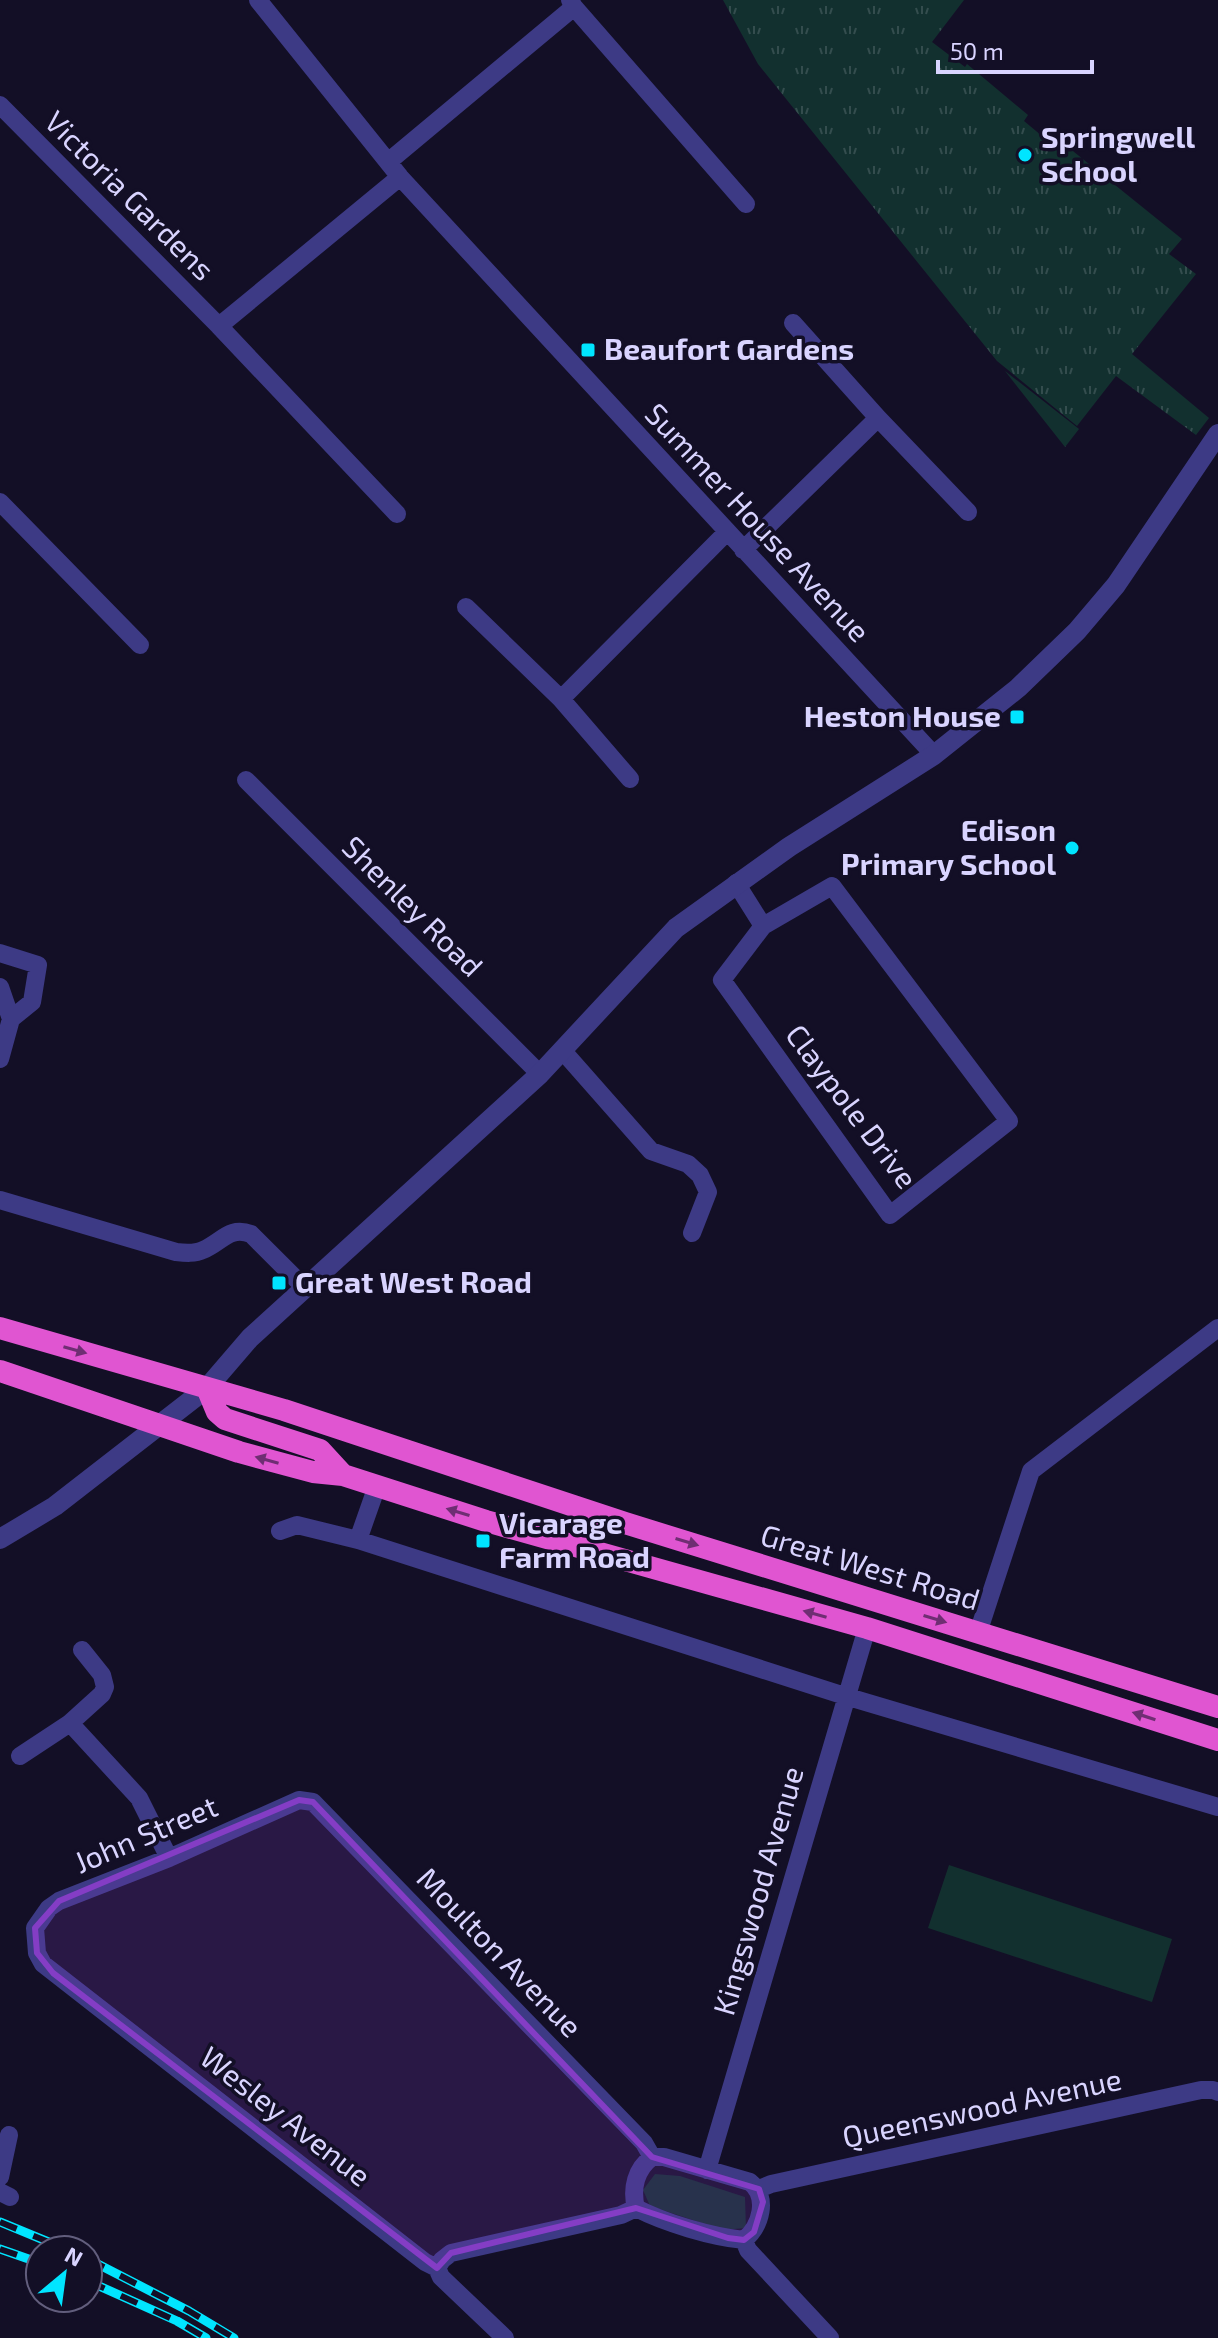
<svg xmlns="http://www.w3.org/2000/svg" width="1218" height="2338" font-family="'Exo 2',sans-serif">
<defs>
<pattern id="grass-tufts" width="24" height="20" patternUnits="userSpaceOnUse" patternTransform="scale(2)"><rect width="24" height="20" fill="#12302f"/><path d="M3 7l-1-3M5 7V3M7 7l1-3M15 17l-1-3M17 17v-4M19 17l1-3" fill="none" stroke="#344d4e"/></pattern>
</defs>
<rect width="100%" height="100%" fill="#130f26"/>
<path fill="url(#grass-tufts)" d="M 723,0 L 964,0 L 932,42 L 965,67 L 967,64 L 1028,115 L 1024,121 L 1048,141 L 1053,135 L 1182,239 L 1169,254 L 1196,274 L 1132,354 L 1209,418 L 1196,435 L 1116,376 L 1077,426 L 997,361 L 758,64 Z
M 1005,371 L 1079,429 L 1065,447 Z"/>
<path fill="#12302f" d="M 949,1865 L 1172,1939 L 1152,2002 L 928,1928 Z
M 655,2174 L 680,2176 L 745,2197 L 746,2228 L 723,2230 L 650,2206 L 643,2190 Z"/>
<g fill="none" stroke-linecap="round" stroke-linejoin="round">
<path stroke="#3d3a85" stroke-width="18" d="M 258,0 L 400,177 L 934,755
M 574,7 L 746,204
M 0,105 L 219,326 L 400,177
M 388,162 L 574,7 L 570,0
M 219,326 L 397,514
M 878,418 L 968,512
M 0,502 L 140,645
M 743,550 L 878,418 L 793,323
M 466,607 L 561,699
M 630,779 L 561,699 L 727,532
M 246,780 L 540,1074
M 736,883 L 763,926 L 832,886 L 1009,1121 L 890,1215 L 722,980 L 763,926
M 0,953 L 38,965 L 32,1002 L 11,1019
M 0,987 L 11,1019 L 0,1059
M 562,1050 L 651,1151 L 688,1164 L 700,1175 L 708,1192 L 692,1233
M 0,1200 L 176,1252 C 185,1253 195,1254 203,1250 C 222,1242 229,1226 251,1234 L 305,1288
M 280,1531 L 297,1525 L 358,1540 L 845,1696 L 1218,1807
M 358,1540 L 377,1486
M 978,1633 L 1031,1471 L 1218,1328
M 82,1650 L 102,1675 L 105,1687 L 102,1694 L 70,1723 L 139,1798 L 169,1858
M 20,1756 L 70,1723
M 652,2157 L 664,2157 L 750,2182 C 769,2197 761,2226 744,2240 C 712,2237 665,2223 636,2208 C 631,2188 636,2169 652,2157 Z
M 707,2170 L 867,1628
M 0,2177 L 9,2135
M 759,2189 L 771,2184 L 1201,2090 L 1213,2090 L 1218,2092
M 0,2192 L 10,2197
M 744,2240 L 748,2250 L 830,2338
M 437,2268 L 442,2260 L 451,2253 L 621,2215 L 636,2208
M 505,2338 L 441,2277 L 437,2268 L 425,2262 L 43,1964 L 37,1953 L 35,1928 L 49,1908 L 59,1901 L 169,1858 L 299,1800 L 313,1802 L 644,2143 L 652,2157"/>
<path stroke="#3d3a85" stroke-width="20" d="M 0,1539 L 55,1506 L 207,1388 L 250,1338 L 540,1074 L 676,928 L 789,847 L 934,755 L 1018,688 L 1077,631 L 1116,585 L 1218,434"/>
<path stroke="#e055d1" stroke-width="22" d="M 0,1328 L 284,1410 L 625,1523 L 1218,1707
M 0,1371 L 239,1452 L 313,1472 L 343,1475 L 486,1521 L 867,1628 L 1218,1740
M 207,1388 L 217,1412 L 225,1419 L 320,1450 L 343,1475"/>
<g stroke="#00e5ff" stroke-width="9">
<path id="rail" d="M 0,2222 L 68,2250
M 0,2249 L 40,2263
M 88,2259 L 189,2311 L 234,2338
M 88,2281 L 177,2321 L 206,2338"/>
</g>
<use href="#rail" stroke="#130f26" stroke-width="6" stroke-dasharray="18" stroke-linecap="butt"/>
</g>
<defs><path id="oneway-solid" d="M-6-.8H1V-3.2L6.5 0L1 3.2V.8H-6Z" transform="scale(2)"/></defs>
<g fill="#6f2e73">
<use href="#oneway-solid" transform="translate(75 1350) rotate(16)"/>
<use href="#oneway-solid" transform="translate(267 1460) rotate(-164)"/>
<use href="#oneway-solid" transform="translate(458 1512) rotate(-163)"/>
<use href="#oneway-solid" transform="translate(687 1542) rotate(17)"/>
<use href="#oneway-solid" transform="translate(815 1614) rotate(-164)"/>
<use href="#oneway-solid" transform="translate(935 1619) rotate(17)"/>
<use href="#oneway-solid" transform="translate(1144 1716) rotate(-162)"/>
</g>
<path fill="#843dc5" fill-opacity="0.2" stroke="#843dc5" stroke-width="6" stroke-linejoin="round" d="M 299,1800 L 313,1802 L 652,2157 L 759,2189 L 763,2202 L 754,2232 L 744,2240 L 728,2238 L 636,2208 L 451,2253 L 437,2268 L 53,1973 L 37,1953 L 35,1928 L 59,1901 Z"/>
<g fill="#00e5ff" stroke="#130f26" stroke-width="3">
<circle cx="1025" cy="155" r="8"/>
<rect x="580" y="342" width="16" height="16" rx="4"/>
<rect x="1009" y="709" width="16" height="16" rx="4"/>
<circle cx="1072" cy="848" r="8"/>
<rect x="271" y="1275" width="16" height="16" rx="4"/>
<rect x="475" y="1533" width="16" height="16" rx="4"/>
</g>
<g text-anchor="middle" stroke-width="7" stroke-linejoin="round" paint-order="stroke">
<g font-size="30" font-weight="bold" fill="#d9d4ff" stroke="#130f26" text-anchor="start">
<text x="1041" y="148">Springwell<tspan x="1041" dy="34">School</tspan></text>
<text x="604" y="360">Beaufort Gardens</text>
<text x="1001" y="727" text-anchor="end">Heston House</text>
<text x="1056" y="841" text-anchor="end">Edison<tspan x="1056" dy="34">Primary School</tspan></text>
<text x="295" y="1293">Great West Road</text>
<text x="499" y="1534">Vicarage<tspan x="499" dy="34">Farm Road</tspan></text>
</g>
<g font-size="30" fill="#d9d4ff" stroke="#130f26">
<text transform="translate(129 196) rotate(45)" y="10">Victoria Gardens</text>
<text transform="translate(757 523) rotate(47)" y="10">Summer House Avenue</text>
<text transform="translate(412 907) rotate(45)" y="10">Shenley Road</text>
<text transform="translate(851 1107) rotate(53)" y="10">Claypole Drive</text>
<text transform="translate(870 1568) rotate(17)" y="10">Great West Road</text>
<text transform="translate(146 1835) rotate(-23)" y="10">John Street</text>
<text transform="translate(759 1891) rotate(-74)" y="10">Kingswood Avenue</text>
<text transform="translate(499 1953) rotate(46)" y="10">Moulton Avenue</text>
<text transform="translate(982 2109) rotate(-12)" y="10">Queenswood Avenue</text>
<text transform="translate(285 2117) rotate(38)" y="10">Wesley Avenue</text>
</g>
</g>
<g transform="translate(64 2274) rotate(29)"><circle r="38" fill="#130f26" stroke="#625e7d" stroke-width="2"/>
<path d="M0-6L14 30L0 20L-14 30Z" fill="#00e5ff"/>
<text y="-12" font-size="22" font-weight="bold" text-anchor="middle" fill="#d9d4ff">N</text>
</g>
<path d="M938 60v12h154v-12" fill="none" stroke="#d9d4ff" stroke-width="4"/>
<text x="950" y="60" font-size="24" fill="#d9d4ff" stroke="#130f26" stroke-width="6" paint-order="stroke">50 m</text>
</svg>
